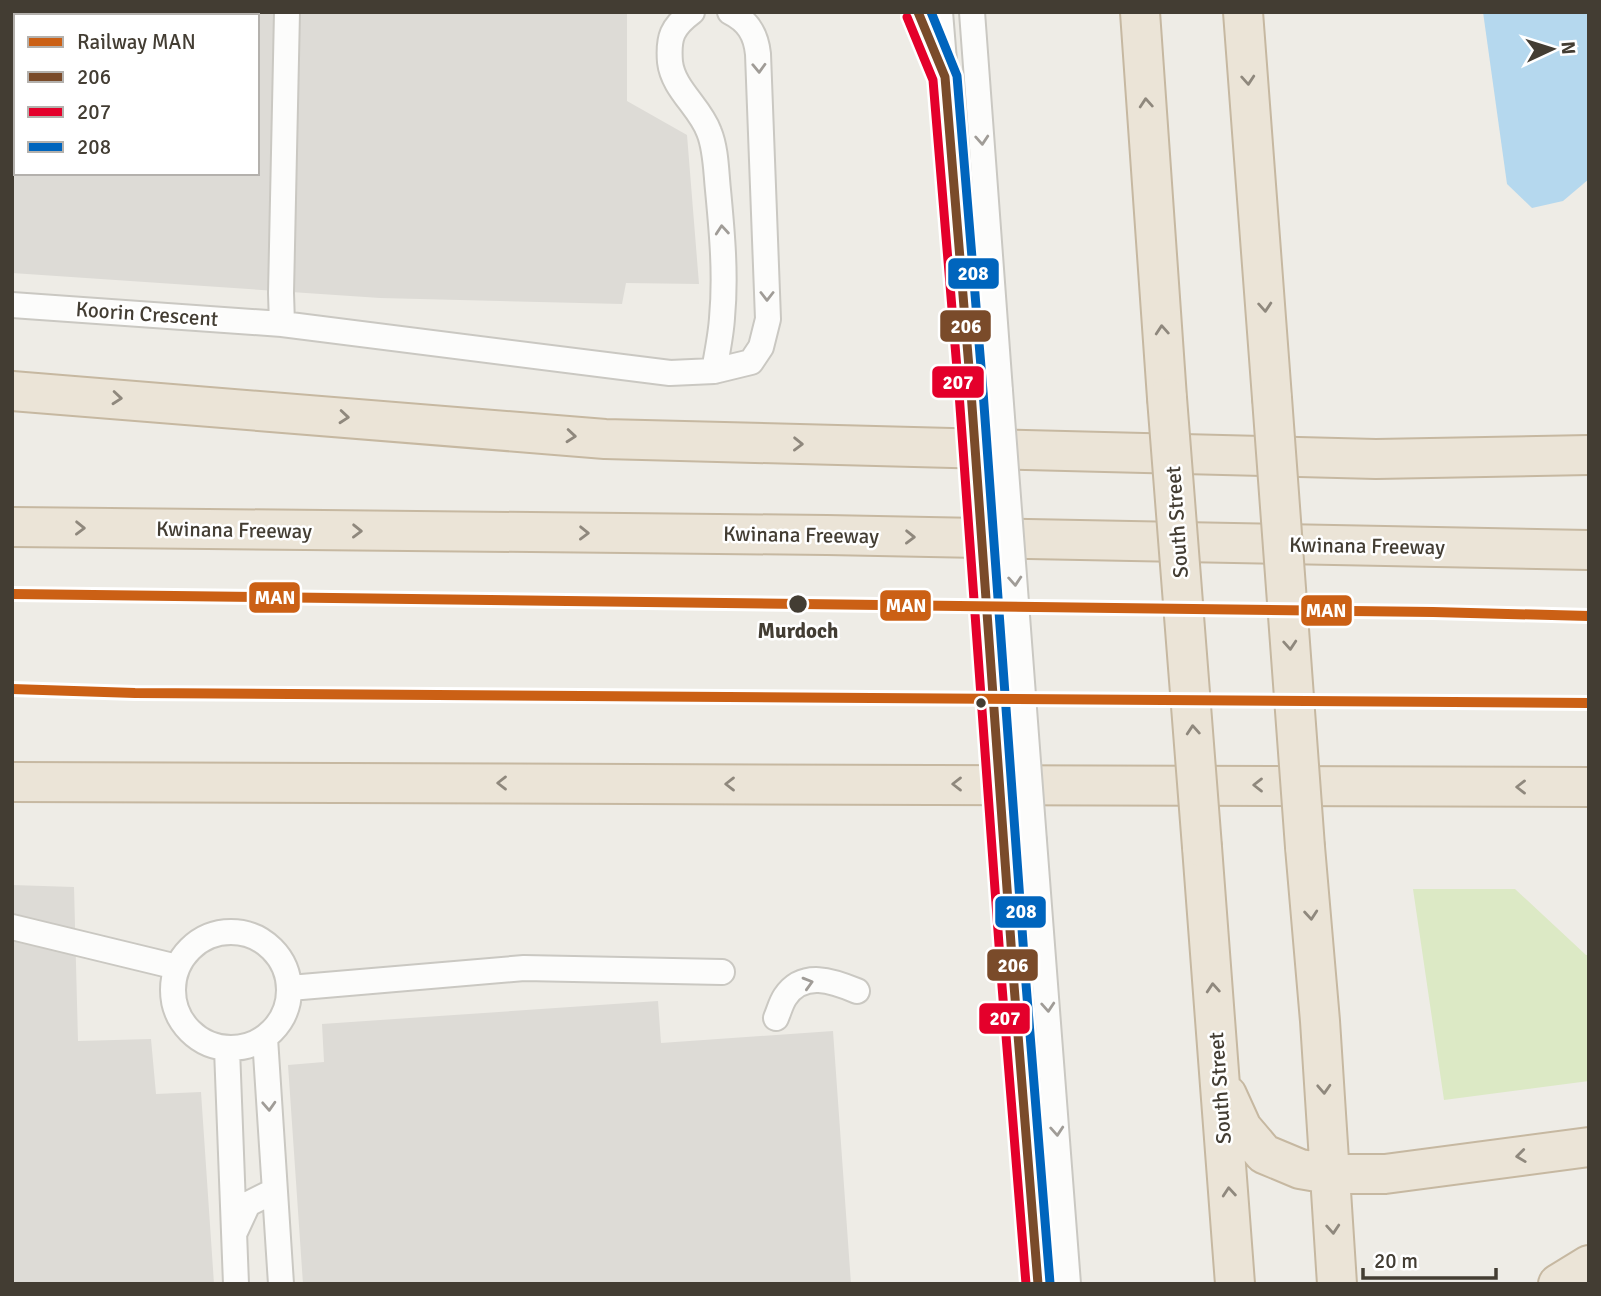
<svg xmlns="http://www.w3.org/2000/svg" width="1601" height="1296" font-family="Signika,sans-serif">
<rect width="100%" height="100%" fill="#eeece6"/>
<path fill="#dce9c5" d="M 1413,889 L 1515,889 L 1586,955 L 1589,955 L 1589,1081 L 1444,1100 Z"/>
<path fill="#dddbd6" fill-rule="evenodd" d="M 12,12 L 627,12 L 627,101 L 687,135 L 699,284 L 626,283 L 622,304 L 380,298 L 12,273 ZM 16,16 L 257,16 L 257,173 L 16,173 Z
M 12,885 L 74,887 L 78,1041 L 151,1039 L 156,1094 L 201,1092 L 214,1284 L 12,1284 Z
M 658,1001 L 661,1043 L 833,1031 L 851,1284 L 303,1284 L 288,1065 L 324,1062 L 322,1024 Z"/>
<path fill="#b5d8ee" d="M 1483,12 L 1589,12 L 1589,179 L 1563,201 L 1532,208 L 1507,184 Z"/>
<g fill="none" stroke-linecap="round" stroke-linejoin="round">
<g stroke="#cac8c2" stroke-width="28">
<path id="lane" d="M 287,12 L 281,293 L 282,324 L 670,373 L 714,371 L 751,362 L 761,347 L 768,319 L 758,54 C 756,34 748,21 730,12
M 692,12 C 672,27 668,37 670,62 C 673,89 700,107 709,132 C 716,149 716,171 718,190 C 722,232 726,275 722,318 C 721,335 717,353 714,371
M 918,12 L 937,57
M 940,12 L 971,392
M 972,12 L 1000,391
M 12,305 L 282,324
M 1004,841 L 1038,1284
M 1034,841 L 1068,1284
M 12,927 L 177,967
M173 990a58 58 0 1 1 116 0a58 58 0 1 1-116 0Z
M 290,988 L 524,968 L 722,972
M 776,1018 C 779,1011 781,1003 785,997 C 803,970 833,981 857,991
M 265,1038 L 281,1284
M 227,1049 L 236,1284
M 235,1232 L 248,1204 L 274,1191"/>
</g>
<g stroke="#c6b8a1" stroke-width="42">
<path id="highway" d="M 1140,12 L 1167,398
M 1243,12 L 1272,398
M 12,391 L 605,439 L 1376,459 L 1589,455
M 12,527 L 827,535 L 1589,550
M 12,782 L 1589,787
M 1202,847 L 1235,1284
M 1305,847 L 1320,1021 L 1337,1284
M 1227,1095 L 1242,1128 L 1264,1154 L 1300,1169 L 1329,1174 L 1385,1174 L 1589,1147
M 1558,1284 L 1589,1265"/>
</g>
<use href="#lane" stroke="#fcfcfb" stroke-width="24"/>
<use href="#highway" stroke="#ebe4d7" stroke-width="38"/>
<g stroke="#cac8c2" stroke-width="28" stroke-linecap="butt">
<path id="lane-bridge" d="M 1000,391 L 1034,841
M 971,392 L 1004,841"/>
</g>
<g stroke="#c6b8a1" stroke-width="42" stroke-linecap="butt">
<path id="highway-bridge" d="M 1167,398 L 1202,847
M 1272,398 L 1305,847"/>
</g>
<use href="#lane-bridge" stroke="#fcfcfb" stroke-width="24"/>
<use href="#highway-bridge" stroke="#ebe4d7" stroke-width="38"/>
<g stroke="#fff" stroke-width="14">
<path id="bus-1" d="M 918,12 L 945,77 L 971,392 L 1014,985 L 1038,1284"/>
</g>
<g stroke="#fff" stroke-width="14">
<path id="bus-2" d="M 907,17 L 933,80 L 959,393 L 1002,986 L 1026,1284"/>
</g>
<g stroke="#fff" stroke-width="14">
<path id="bus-3" d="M 931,12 L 957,76 L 983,391 L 1026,984 L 1050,1283"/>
</g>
<use href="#bus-1" stroke="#7a4b2a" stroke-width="9"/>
<use href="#bus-2" stroke="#e4002b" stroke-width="9"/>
<use href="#bus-3" stroke="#0065bd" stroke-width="9"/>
<g stroke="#fff" stroke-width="16">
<path id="rail-1" d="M 12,594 L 1433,612 L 1589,616
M 12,689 L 135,693 L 1589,703"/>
</g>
<use href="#rail-1" stroke="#cb6015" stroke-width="10"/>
</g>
<defs><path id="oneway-chevron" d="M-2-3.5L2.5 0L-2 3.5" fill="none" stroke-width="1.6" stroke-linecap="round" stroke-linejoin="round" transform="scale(1.75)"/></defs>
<g stroke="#a09c97">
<use href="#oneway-chevron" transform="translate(759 68) rotate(88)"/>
<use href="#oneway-chevron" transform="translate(982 140) rotate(86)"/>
<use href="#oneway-chevron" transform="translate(722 230) rotate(-95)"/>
<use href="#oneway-chevron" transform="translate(767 296) rotate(90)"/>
<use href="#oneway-chevron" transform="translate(1015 581) rotate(86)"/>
<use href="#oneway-chevron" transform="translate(808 983) rotate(-16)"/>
<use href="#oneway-chevron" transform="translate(1048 1007) rotate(86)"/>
<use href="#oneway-chevron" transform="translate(269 1106) rotate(87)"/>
<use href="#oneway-chevron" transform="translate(1057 1131) rotate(86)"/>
</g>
<g stroke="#8f887d">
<use href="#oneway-chevron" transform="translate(1248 80) rotate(86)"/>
<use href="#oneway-chevron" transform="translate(1146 103) rotate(-94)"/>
<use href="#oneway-chevron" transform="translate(1265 307) rotate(86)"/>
<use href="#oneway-chevron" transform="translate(1162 330) rotate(-94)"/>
<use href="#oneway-chevron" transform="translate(117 398) rotate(5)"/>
<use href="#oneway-chevron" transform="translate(344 417) rotate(5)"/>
<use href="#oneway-chevron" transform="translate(571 436) rotate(5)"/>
<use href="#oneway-chevron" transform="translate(798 444) rotate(1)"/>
<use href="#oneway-chevron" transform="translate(80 528) rotate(1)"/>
<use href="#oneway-chevron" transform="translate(357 531) rotate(1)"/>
<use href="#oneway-chevron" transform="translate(584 533) rotate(1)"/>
<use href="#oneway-chevron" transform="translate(910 537) rotate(1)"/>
<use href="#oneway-chevron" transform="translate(1290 645) rotate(86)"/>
<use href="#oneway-chevron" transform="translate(1193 730) rotate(-94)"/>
<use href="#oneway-chevron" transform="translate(502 783) rotate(-180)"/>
<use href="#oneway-chevron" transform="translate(730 784) rotate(-180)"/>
<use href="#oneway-chevron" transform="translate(957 784) rotate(-180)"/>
<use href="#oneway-chevron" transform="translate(1258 785) rotate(-180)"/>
<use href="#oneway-chevron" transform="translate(1521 787) rotate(-180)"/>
<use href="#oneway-chevron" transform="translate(1311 915) rotate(85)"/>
<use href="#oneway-chevron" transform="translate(1213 988) rotate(-94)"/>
<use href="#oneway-chevron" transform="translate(1324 1089) rotate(87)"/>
<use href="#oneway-chevron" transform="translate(1521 1156) rotate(173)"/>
<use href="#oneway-chevron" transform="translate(1229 1192) rotate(-95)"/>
<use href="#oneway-chevron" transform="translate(1333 1229) rotate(86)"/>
</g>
<g fill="#433d33" stroke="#fff" stroke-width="2.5">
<circle cx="798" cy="604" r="10"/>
<circle cx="981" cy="703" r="6"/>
</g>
<g text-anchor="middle" stroke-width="5" stroke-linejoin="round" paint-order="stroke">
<g font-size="21" fill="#433d33" stroke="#fff">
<text transform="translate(147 314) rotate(4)" y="7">Koorin Crescent</text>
<text transform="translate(1177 522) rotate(-94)" y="7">South Street</text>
<text transform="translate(234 530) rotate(1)" y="7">Kwinana Freeway</text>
<text transform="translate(801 535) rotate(1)" y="7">Kwinana Freeway</text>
<text transform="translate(1367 546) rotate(1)" y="7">Kwinana Freeway</text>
<text transform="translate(1220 1088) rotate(-94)" y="7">South Street</text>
</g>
<g font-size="21" font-weight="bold" fill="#433d33" stroke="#fff">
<text x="798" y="638">Murdoch</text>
</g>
</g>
<g stroke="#fff" stroke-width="2.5">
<rect x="947" y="257" width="53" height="33" rx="7" fill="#0065bd"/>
<rect x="939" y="309" width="53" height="34" rx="7" fill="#7a4b2a"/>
<rect x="931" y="365" width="54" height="34" rx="7" fill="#e4002b"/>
<rect x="248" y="581" width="53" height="33" rx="7" fill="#cb6015"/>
<rect x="879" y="589" width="53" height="33" rx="7" fill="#cb6015"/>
<rect x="1300" y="594" width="53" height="33" rx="7" fill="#cb6015"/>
<rect x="994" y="895" width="53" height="34" rx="7" fill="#0065bd"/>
<rect x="986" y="948" width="53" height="34" rx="7" fill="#7a4b2a"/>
<rect x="978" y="1002" width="53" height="33" rx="7" fill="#e4002b"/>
</g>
<g font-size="19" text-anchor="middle" font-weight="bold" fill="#fff">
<text x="973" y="280">208</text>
<text x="966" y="333">206</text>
<text x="958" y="389">207</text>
<text x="275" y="604">MAN</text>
<text x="906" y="612">MAN</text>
<text x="1326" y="617">MAN</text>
<text x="1021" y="918">208</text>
<text x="1013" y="972">206</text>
<text x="1005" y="1025">207</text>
</g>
<rect width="1601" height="1296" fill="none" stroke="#433d33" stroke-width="28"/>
<rect x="14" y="14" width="245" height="161" fill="#ffffff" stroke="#b4b1ad" stroke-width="2"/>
<rect x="28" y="37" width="35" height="10" fill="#cb6015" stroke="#b4b1ad" stroke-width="2"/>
<text x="77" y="49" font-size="21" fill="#433d33">Railway MAN</text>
<rect x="28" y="72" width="35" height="10" fill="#7a4b2a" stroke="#b4b1ad" stroke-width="2"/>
<text x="77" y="84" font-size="21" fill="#433d33">206</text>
<rect x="28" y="107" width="35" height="10" fill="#e4002b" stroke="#b4b1ad" stroke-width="2"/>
<text x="77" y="119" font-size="21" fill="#433d33">207</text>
<rect x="28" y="142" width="35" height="10" fill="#0065bd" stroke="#b4b1ad" stroke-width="2"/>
<text x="77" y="154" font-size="21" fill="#433d33">208</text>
<g transform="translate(1552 49) rotate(86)" stroke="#ffffff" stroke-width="5" paint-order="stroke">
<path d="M0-5L12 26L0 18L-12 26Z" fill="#433d33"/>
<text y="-10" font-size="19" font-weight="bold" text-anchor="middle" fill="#433d33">N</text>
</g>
<path d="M1363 1268v10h133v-10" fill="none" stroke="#433d33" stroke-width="3.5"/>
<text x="1374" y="1268" font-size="21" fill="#433d33" stroke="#ffffff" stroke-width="5" paint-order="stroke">20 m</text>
</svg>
